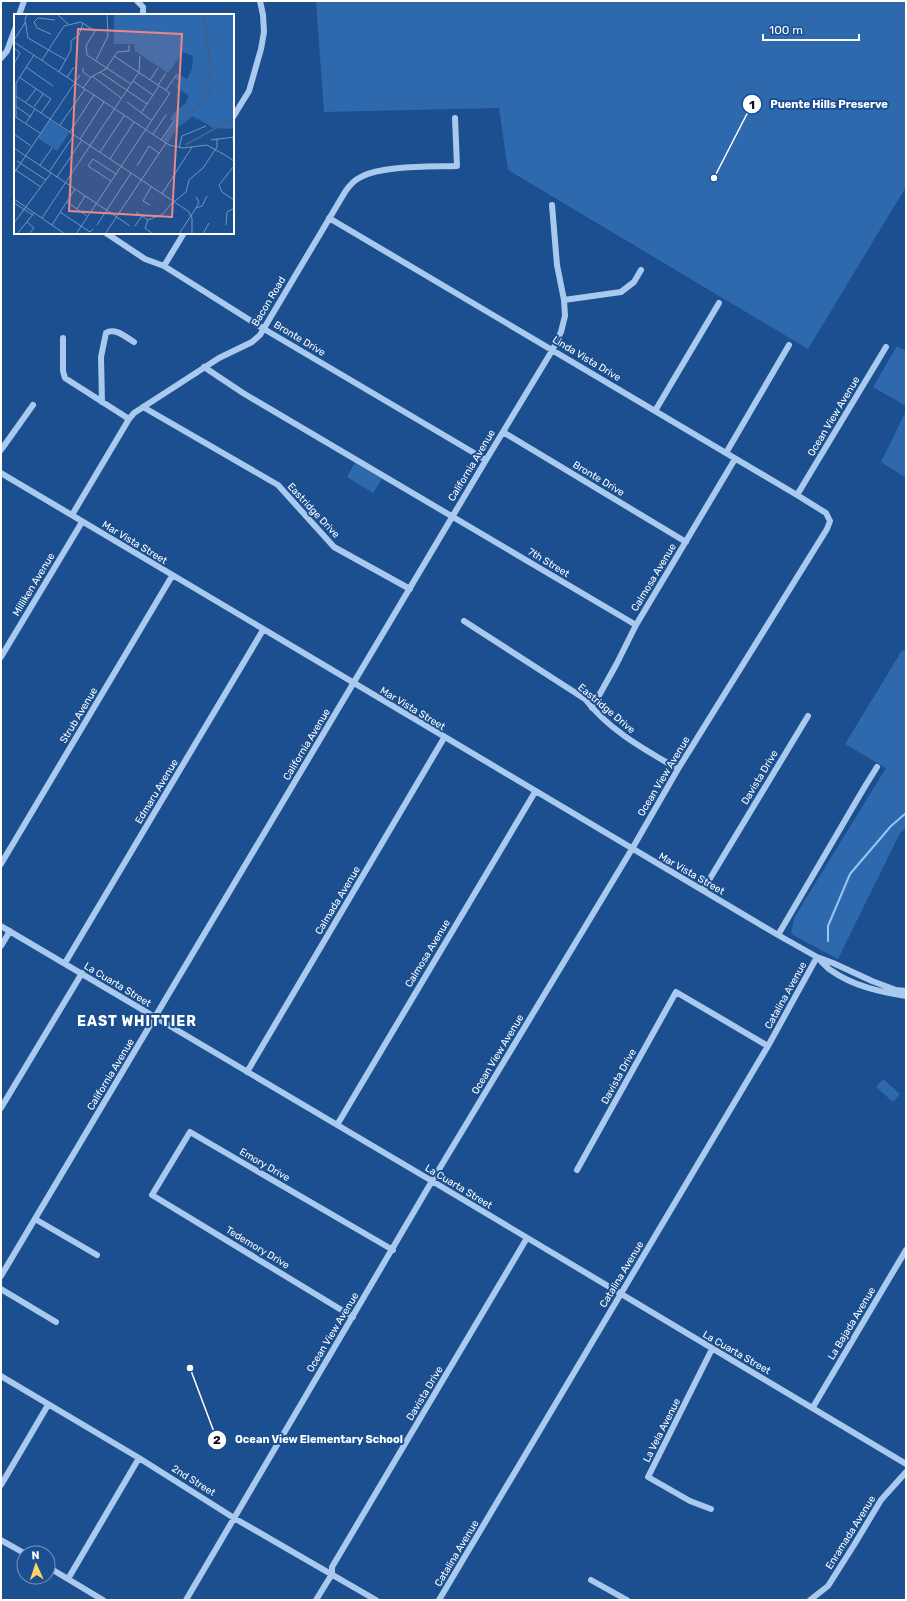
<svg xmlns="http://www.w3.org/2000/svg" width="907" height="1601" font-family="Rubik,sans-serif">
<rect width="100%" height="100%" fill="#1b4f8f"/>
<path fill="#2e69ad" d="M 316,1 L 906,1 L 906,187 L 808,349 L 508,170 L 499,108 L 324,112 Z
M 897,346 L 906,351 L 906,406 L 873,387 Z
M 906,411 L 906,478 L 881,462 Z
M 355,463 L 382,479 L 373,493 L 347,477 Z
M 906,649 L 906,828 L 900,833 L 838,959 L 791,934 L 794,918 L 886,768 L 845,744 L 901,652 Z
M 883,1079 L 900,1094 L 893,1102 L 876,1087 Z"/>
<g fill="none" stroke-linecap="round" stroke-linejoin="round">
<path stroke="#9cc4f0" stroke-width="2" d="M 828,941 L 828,926 L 850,874 L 891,826 L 906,813"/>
<path stroke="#a9c9ee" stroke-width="6" d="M 137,1 L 143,7 L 143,15
M 19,15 L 24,1
M 1,58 L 7,51 L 15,29
M 233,117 L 249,91 L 261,49 L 264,32 L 263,15 L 260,1
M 106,233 L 145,259 L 164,266 L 264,329 L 486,460
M 164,266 L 184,233
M 564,300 L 621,292 L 634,282 L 641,270
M 63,338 L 63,371 L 65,378 L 129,419
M 204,367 L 243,393 L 636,625
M 102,402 L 101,357 L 106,333 C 114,327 126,337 134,342
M 143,407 L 278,485 L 334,547 L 410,589
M 655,411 L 719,303
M 503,432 L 686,542
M 1,450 L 33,405
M 726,453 L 789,345
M 1,473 L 778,935 L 817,957 L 833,963 L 872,981 L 896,990 L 906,991
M 797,495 L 886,347
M 72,515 L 129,419 L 134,413 L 219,358 L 252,342 L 260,335 L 345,192 C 349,186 354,180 361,177 C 382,165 432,167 457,166 L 455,118
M 464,621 L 585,699 C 610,731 644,749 678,769
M 1,657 L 82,522
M 592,708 L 616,665 L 636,625 L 735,459
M 1,864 L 172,576
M 703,890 L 808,716
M 1,926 L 432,1181 L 906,1464
M 778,935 L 864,788 L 877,767
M 1,946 L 10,931
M 818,958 C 823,963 827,968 832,971 C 853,986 881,992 906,996
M 65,963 L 263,630
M 247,1072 L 444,738
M 1,1108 L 82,973
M 337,1125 L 535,792
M 577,1170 L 676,992 L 768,1046
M 35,1219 L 97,1255
M 1,1276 L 486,460 L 553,349 L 561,332 L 565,316 L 564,300 L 557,265 L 552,205
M 1,1289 L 56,1322
M 353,1317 L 152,1195 L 190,1132 L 393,1250
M 1,1376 L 139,1458 L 234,1518 L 376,1600
M 813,1407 L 906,1250
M 1,1485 L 48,1405
M 711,1509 L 690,1501 L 648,1477 L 712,1349
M 1,1540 L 24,1553
M 48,1567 L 103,1600
M 68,1579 L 139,1458
M 591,1580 L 627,1600
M 186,1600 L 432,1181 L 632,849 L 678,769 L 827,529 L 830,521 L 826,513 L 797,495 L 329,218
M 316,1600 L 332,1574 L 332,1567 L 527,1238
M 439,1600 L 768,1046 L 817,957
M 810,1600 L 828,1586 L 854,1545 L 881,1500 L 906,1472"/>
</g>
<g text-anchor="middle" stroke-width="4" stroke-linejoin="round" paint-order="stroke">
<g font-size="10" fill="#fff" stroke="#1b4f8f">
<text transform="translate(268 301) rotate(-59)" y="4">Bacon Road</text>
<text transform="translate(300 338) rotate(31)" y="4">Bronte Drive</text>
<text transform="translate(587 358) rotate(31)" y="4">Linda Vista Drive</text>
<text transform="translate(833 416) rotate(-59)" y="4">Ocean View Avenue</text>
<text transform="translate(471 465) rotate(-59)" y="4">California Avenue</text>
<text transform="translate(599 478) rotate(31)" y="4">Bronte Drive</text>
<text transform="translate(314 510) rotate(47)" y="4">Eastridge Drive</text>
<text transform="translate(135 542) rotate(31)" y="4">Mar Vista Street</text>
<text transform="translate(549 562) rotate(31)" y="4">7th Street</text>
<text transform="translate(653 577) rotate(-59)" y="4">Calmosa Avenue</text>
<text transform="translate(33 584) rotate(-59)" y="4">Milliken Avenue</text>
<text transform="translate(413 708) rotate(31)" y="4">Mar Vista Street</text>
<text transform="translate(607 708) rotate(40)" y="4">Eastridge Drive</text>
<text transform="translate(78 715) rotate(-59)" y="4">Strub Avenue</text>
<text transform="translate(306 744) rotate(-59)" y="4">California Avenue</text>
<text transform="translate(663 776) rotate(-59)" y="4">Ocean View Avenue</text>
<text transform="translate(759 777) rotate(-59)" y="4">Davista Drive</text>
<text transform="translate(156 791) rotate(-59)" y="4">Edmaru Avenue</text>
<text transform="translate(692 873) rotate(30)" y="4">Mar Vista Street</text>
<text transform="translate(337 900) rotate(-59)" y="4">Calmada Avenue</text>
<text transform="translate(427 953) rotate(-59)" y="4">Calmosa Avenue</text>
<text transform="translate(118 984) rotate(31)" y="4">La Cuarta Street</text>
<text transform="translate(785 995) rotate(-61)" y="4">Catalina Avenue</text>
<text transform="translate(497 1054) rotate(-59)" y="4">Ocean View Avenue</text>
<text transform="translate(110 1074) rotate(-59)" y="4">California Avenue</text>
<text transform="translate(618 1076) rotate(-61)" y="4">Davista Drive</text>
<text transform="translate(265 1164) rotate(30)" y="4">Emory Drive</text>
<text transform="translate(459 1186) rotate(31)" y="4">La Cuarta Street</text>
<text transform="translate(258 1247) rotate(31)" y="4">Tedemory Drive</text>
<text transform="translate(621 1274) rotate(-59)" y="4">Catalina Avenue</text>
<text transform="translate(851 1323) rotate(-59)" y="4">La Bajada Avenue</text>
<text transform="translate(332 1332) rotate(-59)" y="4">Ocean View Avenue</text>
<text transform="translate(737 1352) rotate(30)" y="4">La Cuarta Street</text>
<text transform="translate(424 1393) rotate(-59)" y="4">Davista Drive</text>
<text transform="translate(661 1430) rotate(-63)" y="4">La Vela Avenue</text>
<text transform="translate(194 1480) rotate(32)" y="4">2nd Street</text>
<text transform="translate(850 1532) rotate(-58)" y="4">Enramada Avenue</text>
<text transform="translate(456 1553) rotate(-59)" y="4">Catalina Avenue</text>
</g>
<g font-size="14" font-weight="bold" letter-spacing="1" fill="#fff" stroke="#1b4f8f">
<text x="137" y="1026">EAST WHITTIER</text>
</g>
</g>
<g transform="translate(14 14)">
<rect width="220" height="220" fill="#1b4f8f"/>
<path d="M 100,0 L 220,0 L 220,115 L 199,114 L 183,104 L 184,107 L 179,102 L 162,115 L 154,129 L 149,126 L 160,107 L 156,105 L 163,95 L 171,90 L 175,82 L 162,73 L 165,67 L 161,64 L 164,60 L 173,65 L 178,55 L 179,42 L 169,38 L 154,59 L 121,37 L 120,30 L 100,30 ZM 36,106 L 55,119 L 43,137 L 24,124 Z" fill="#2e69ad"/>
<path fill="none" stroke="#3c6290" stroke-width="2" d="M 190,2 L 197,55 L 191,71M 153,127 L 156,119 L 185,92 L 196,76 L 194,72M 171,131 L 220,104"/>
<path fill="none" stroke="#7695bc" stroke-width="1" d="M 13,0 L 11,6 L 14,24 L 52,46M 44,1 L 54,10M 23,14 L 20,8 L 24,4 L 41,6M 23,14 L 37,20M 0,26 L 11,9M 0,28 L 155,131 L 169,134 L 193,131 L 209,140M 0,34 L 6,39 L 0,50M 28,46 L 50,12 L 67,8 L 81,17 L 72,32 L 73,41 L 117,70M 82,46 L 94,22 L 93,0M 12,53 L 39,72M 69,54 L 69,58 L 76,63M 45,58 L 57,36 L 57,27 L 65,21 L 69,9M 86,58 L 133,90M 78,62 L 107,84M 5,63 L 37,85 L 27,99M 53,63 L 60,53M 136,66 L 144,54M 119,67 L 139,81M 144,71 L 152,59M 69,74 L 77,63 L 92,55 L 103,38 L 115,37 L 115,31M 152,76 L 163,60M 0,81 L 174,197 L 178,204 L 178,220M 12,88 L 22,75M 113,88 L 137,106M 0,91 L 17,103M 20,93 L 29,80M 127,99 L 145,72M 0,102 L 26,119M 2,103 L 2,69 L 20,41M 12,109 L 21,95M 46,111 L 71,75M 56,118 L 80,81M 0,120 L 17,132M 139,120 L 152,101M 219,123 L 220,137M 66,125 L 90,88M 147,126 L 160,107M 197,126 L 220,123M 0,134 L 116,212M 165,134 L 168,122 L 192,112M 86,138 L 110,102M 208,139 L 220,147M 96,145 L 120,108M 3,147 L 32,166M 26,151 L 38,134M 123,152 L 135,132 L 145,139M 220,152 L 205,171 L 208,178 L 220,186M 0,155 L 27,173M 35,158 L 60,121M 0,159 L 66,61M 43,163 L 68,126M 97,167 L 74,152 L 79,145 L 102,160M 148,180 L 178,133M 182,183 L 185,188 L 182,194M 0,185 L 51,220M 53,188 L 73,202M 0,189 L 19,201M 136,191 L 129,187 L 137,173M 63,195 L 71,182M 46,198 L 76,218 L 79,215M 122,198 L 134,206M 28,204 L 125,58 L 126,42M 13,208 L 20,214 L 15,220M 0,209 L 37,159M 38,211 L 61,175M 83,211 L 117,159M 212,211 L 213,198 L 220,194M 121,212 L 128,202M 3,220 L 20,199M 62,220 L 156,79 L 100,42M 91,220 L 152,129M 139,220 L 131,214 L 134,206 L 149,200 L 156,191 L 172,178 L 175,166 L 189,154 L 203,133 L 203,124M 165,220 L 182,194 L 188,192 L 193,182M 189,220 L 195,209"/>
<path fill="#e88989" fill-opacity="0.15" stroke="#e88989" stroke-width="2" d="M 64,15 L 168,20 L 158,203 L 55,197 Z"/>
<rect width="220" height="220" fill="none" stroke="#fff" stroke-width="2"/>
</g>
<path fill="none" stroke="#fff" stroke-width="1.5" d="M714 178L752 104M190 1368L217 1440"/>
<g fill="#fff" stroke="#1b4f8f" stroke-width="1.5">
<circle cx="714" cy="178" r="4"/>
<circle cx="190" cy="1368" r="4"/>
<circle cx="752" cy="104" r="10"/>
<circle cx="217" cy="1440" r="10"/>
</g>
<g font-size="12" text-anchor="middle" font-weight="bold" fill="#111">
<text x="752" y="109">1</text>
<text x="217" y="1444">2</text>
</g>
<g font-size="11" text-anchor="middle" font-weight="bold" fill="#fff" stroke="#1b4f8f" stroke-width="4" stroke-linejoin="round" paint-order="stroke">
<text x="829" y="108">Puente Hills Preserve</text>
<text x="319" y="1443">Ocean View Elementary School</text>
</g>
<rect width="907" height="1601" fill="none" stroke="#ffffff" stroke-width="4"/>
<g transform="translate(36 1565) rotate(357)"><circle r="19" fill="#1b4f8f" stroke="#7695bc"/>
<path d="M0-3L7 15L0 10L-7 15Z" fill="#ffd166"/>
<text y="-6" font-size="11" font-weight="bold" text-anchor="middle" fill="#ffffff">N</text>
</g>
<path d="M763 34v6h96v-6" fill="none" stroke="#ffffff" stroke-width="2"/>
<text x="769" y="34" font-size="12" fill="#ffffff" stroke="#1b4f8f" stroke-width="3" paint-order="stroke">100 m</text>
</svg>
